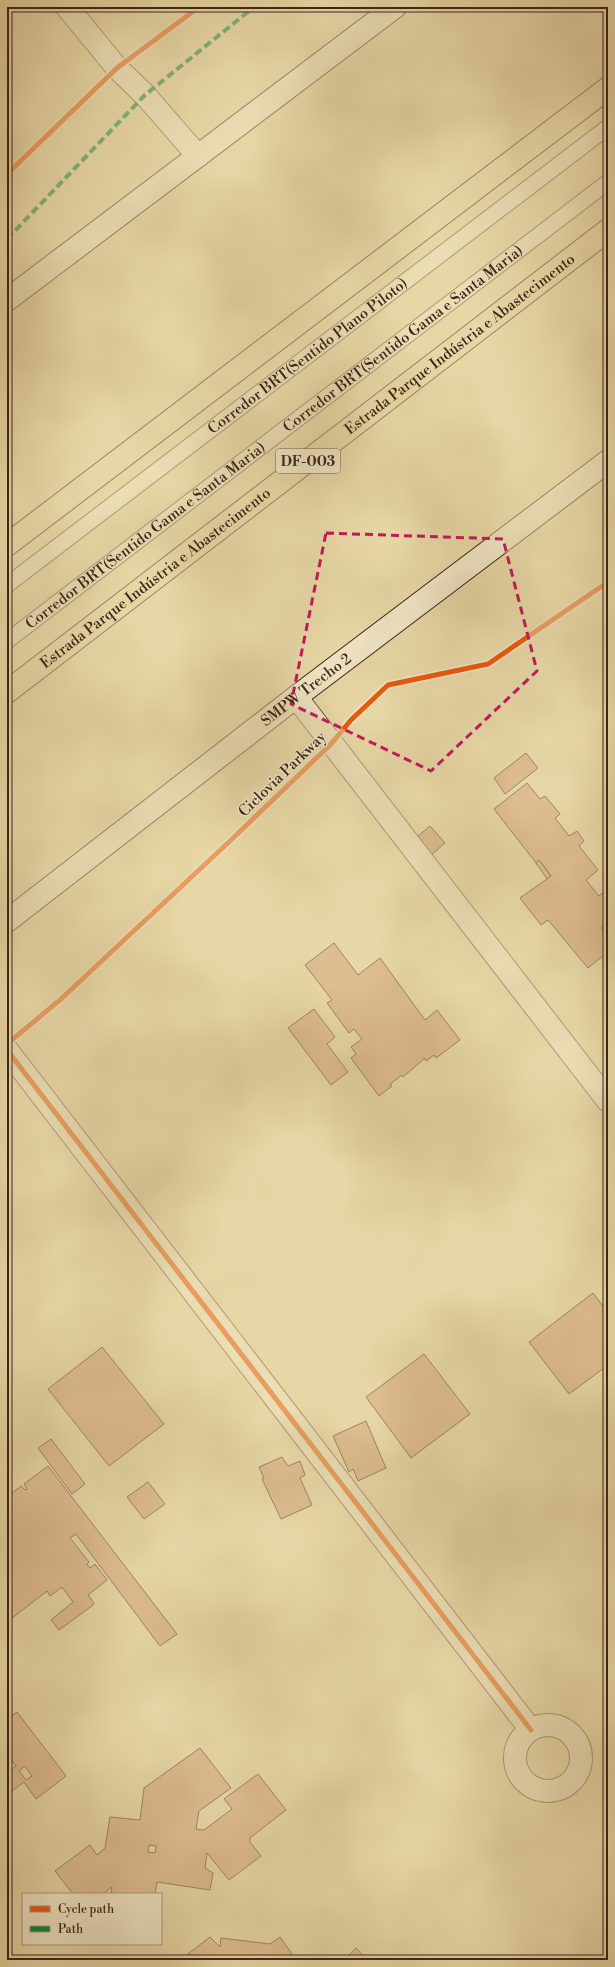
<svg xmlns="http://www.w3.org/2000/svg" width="615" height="1967" font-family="'Libre Bodoni',serif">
<rect width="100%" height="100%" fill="#e8d7a6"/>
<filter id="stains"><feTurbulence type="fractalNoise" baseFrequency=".005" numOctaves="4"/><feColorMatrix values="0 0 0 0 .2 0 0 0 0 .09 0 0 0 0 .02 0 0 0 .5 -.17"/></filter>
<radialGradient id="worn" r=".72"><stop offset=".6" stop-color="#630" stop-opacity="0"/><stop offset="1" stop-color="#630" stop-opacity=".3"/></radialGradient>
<path fill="#d39d75" stroke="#3b2418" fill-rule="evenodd" d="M 526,753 L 538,768 L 505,794 L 494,778 Z
M 527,783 L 540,799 L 545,796 L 560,814 L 555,818 L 569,836 L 577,831 L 584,841 L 579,846 L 598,870 L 586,880 L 599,896 L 608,888 L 608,923 L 601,928 L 608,936 L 608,952 L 588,968 L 548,920 L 541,925 L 520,898 L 551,876 L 539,860 L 536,863 L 494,809 Z
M 430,826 L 445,843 L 424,861 L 410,843 Z
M 539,860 L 551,876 L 547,879 L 536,863 Z
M 334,943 L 358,975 L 380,958 L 425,1020 L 437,1010 L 460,1040 L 436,1058 L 434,1055 L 426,1061 L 425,1058 L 403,1077 L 402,1075 L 390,1084 L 392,1086 L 379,1096 L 351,1058 L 356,1054 L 351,1047 L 362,1039 L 354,1029 L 349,1033 L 327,1003 L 332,1000 L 305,965 Z
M 314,1009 L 335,1037 L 327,1044 L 348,1072 L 331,1085 L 288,1028 Z
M 593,1293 L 608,1313 L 608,1365 L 569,1394 L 529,1342 Z
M 102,1347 L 164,1424 L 109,1466 L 48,1389 Z
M 424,1354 L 470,1414 L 411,1458 L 366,1397 Z
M 366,1421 L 386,1468 L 358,1481 L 353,1469 L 349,1472 L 333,1436 Z
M 51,1439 L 85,1484 L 72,1494 L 38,1448 Z
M 282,1457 L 288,1466 L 300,1461 L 305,1475 L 300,1478 L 312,1505 L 281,1519 L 262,1479 L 264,1478 L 259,1467 Z
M 48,1466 L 177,1634 L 160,1646 L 76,1534 L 70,1538 L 89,1562 L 87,1564 L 90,1568 L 95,1564 L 107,1580 L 88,1595 L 94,1603 L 93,1605 L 59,1630 L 51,1620 L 73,1602 L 62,1587 L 50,1596 L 47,1591 L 7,1622 L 7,1497 L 21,1486 L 25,1490 L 27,1489 L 24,1484 Z
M 148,1482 L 165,1504 L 144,1519 L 127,1497 Z
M 17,1712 L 66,1776 L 36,1799 L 24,1782 L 7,1795 L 7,1773 L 16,1766 L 9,1756 L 7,1758 L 7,1736 L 9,1734 L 7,1731 L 7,1719 ZM 25,1766 L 32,1776 L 26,1780 L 19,1771 Z
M 200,1748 L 231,1788 L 199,1811 L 196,1829 L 204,1830 L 232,1809 L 224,1799 L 258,1774 L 286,1810 L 250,1838 L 250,1842 L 261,1856 L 229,1880 L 207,1853 L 205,1868 L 213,1873 L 210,1890 L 157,1882 L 155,1894 L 111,1894 L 112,1887 L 103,1894 L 73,1894 L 55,1871 L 90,1845 L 97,1855 L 105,1848 L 110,1817 L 140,1820 L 144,1788 ZM 149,1845 L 156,1846 L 155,1853 L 148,1852 Z
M 210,1937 L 220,1947 L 221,1938 L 270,1944 L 280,1937 L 292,1954 L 285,1960 L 180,1960 Z
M 356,1948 L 367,1960 L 344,1960 Z"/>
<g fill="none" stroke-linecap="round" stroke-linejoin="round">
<g stroke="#66513c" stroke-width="17">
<g id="lane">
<path id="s1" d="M 7,585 L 608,127"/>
<path id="s2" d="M 7,641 L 608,182"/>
</g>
</g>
<g stroke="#66513c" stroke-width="24">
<path id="street" d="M 67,7 L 117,68 L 145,95 L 198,156
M 296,697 L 608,1101
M 7,1050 L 531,1730
M515 1758a33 33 0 1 1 66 0a33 33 0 1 1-66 0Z"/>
</g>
<g stroke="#3b2418" stroke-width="24">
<g id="secondary">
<path d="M 7,300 L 395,7"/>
<path id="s3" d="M 7,921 L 296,697 L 608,461"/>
</g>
</g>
<g stroke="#3b2418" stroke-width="24">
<g id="highway">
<path d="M 7,545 L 608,88"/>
<path id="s4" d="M 7,692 L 608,230"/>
</g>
</g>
<use href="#lane" stroke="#f0e5c5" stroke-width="15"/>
<use href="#street" stroke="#f0e5c5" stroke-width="22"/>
<use href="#secondary" stroke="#f0e5c5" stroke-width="22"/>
<use href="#highway" stroke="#e8d7a6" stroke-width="22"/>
<path stroke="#00873e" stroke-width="4" stroke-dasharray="8 4" stroke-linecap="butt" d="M 7,239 L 145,95 L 254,7"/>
<g stroke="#f0e5c5" stroke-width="8">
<path id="cycleway" d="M 7,174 L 117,68 L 199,7
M 7,1044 L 61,999 L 230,841 L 331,744 L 351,720 L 388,685 L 488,664 L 608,582
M 7,1050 L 531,1730"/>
</g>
<use href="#cycleway" stroke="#e8590c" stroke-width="5"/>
</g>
<path d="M0 0H615V1967H0ZM 326,533 L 503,539 L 537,671 L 431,771 L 291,704 Z" fill="#e8d7a6" fill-opacity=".55" fill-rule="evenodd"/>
<path fill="none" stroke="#c2185b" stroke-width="3" stroke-dasharray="8 5" stroke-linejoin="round" d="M 326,533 L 503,539 L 537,671 L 431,771 L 291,704 Z"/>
<g text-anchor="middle" stroke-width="3" stroke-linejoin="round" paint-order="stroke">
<rect fill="#f0e5c5" stroke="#715e4c" stroke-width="1" x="276" y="449" width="64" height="24" rx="3"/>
<g font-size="14" font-weight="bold" fill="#3b2418">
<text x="308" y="466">DF-003</text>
</g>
<g font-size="15" fill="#3b2418" stroke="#f0e5c5">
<text dy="5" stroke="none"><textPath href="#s2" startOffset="498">Corredor BRT(Sentido Gama e Santa Maria)</textPath></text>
<text dy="5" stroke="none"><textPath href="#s4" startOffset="571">Estrada Parque Indústria e Abastecimento</textPath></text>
<text dy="5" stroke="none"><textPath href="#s1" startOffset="378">Corredor BRT(Sentido Plano Piloto)</textPath></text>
<text dy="5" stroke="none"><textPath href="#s2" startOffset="174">Corredor BRT(Sentido Gama e Santa Maria)</textPath></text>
<text dy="5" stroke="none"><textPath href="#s4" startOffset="187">Estrada Parque Indústria e Abastecimento</textPath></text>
<text dy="5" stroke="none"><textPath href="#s3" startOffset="378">SMPW Trecho 2</textPath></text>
<text transform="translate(282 774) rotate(-44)" y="5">Ciclovia Parkway</text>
</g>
</g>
<rect width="615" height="1967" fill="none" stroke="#e8d7a6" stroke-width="24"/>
<rect x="8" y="8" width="599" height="1951" fill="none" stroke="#3b2418" stroke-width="2"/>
<rect x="12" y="12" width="591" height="1943" fill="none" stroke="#3b2418"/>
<rect x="22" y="1893" width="140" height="52" fill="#f0e5c5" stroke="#a89880"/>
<rect x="30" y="1906" width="20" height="6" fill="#e8590c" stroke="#a89880"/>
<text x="58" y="1913" font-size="12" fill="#3b2418">Cycle path</text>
<rect x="30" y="1926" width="20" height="6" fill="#00873e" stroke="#a89880"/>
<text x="58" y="1933" font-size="12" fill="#3b2418">Path</text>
<rect width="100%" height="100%" filter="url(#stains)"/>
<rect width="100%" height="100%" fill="url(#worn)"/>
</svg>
